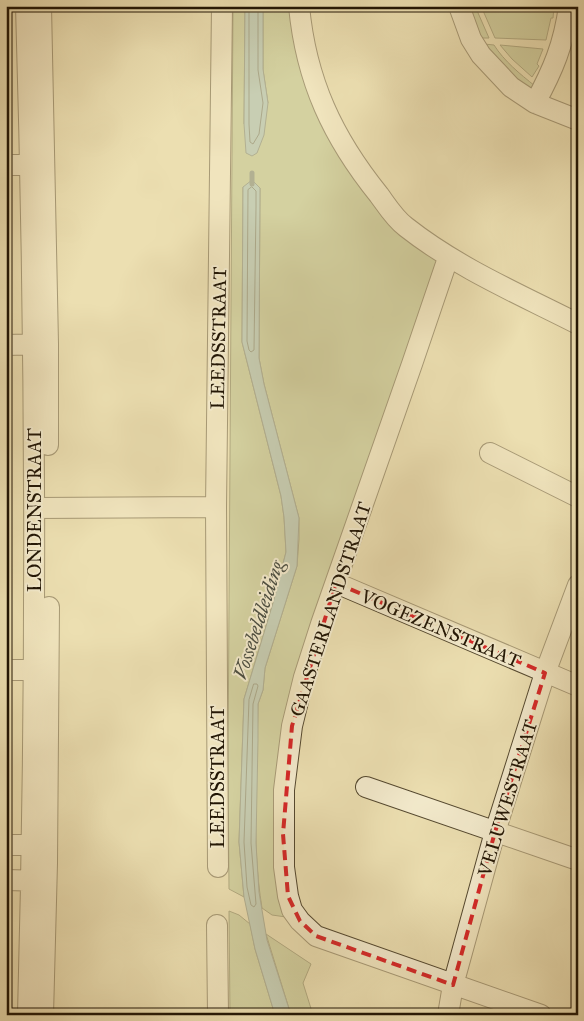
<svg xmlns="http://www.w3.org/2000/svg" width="584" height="1021" font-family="'IM FELL Great Primer',serif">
<rect width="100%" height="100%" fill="#ecdfb1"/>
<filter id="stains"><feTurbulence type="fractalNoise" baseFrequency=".004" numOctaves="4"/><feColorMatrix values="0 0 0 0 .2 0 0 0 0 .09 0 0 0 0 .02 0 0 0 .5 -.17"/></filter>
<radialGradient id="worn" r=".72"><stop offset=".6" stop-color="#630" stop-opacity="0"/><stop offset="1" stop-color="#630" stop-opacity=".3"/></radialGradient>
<path fill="#b7c28c" stroke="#6c6c48" d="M 233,6 L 245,6 L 244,124 L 268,103 L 263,70 L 263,6 L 295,6 L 331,133 L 442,259 L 291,697 L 286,917 L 272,915 L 262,908 C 251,841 257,771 258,704 L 263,690 L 265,668 L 297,566 L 299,539 L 299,518 L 264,384 L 259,358 L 260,188 L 243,187 L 242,342 L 281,496 L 284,517 L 286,552 L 273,603 L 244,699 L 239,842 L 244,897 L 229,889 L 228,759 Z
M 467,6 L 475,6 L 489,38 L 481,38 Z
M 481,6 L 554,6 L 553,18 L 551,18 L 546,40 L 495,38 Z
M 484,44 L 494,45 C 504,61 520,74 535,86 L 532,88 L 522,87 Z
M 500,45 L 543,49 L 537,64 L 539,66 L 532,77 L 512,59 Z
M 229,911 L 239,915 L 250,924 L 255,949 L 275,1015 L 230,1015 Z
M 266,934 L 311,964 L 303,983 L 313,1015 L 291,1015 Z"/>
<path fill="#9cbab5" stroke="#6b786e" d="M 245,6 L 263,6 L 263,69 L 268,103 L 264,135 L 257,153 L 252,156 L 246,153 L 244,124 Z
M 252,180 L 260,188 L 259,358 L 264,384 L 299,518 L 297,566 L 265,668 L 263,690 L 258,704 L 258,741 L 256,843 L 259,892 L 267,940 L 291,1015 L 275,1015 L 255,949 L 244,897 L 239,842 L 244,699 L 273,603 L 286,552 L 284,517 L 281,496 L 242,342 L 243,187 Z"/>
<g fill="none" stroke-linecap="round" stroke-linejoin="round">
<path stroke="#5e685c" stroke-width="1" d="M 249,6 L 249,124 L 250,142 L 253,144 L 259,134 L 263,103 L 258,70 L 258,6
M 252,187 L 256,191 L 256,207 L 254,350 L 251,352 L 249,350 L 247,341 L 248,190 Z
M 254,684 L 257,684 L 258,686 L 253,704 L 251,843 L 256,904 L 254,907 L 251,905 L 247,887 L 244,842 L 249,700 Z"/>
<path stroke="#6b786e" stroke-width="5" d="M 252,184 L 252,173"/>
<g stroke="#54482f" stroke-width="22">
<path id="minor" d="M 26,6 C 36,342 37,679 28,1015
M 41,6 L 48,344 L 48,445
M 299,6 C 306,81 333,138 379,195 C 387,206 395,219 406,227 C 458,268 519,294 578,324
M 459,6 L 471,39 L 481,55 L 511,87 L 535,103 L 578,120
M 535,103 C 553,70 564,44 569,6
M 6,165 L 44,165
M 448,258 L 412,364 L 321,624 L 304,677 L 292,726 L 284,790 L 284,867 L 288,896 L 292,910 L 300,921 L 316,936 L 541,1015
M 6,345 L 47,344
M 490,453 L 578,497
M 35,508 L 216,507
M 336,583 L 578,686
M 6,670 L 47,670
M 366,787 L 578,860
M 6,845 L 44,845
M 218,867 L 216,507 L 222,6
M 6,880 L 44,881
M 217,925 L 218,1015
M 43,1015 L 47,863 L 49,607
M 448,1015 L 453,985 L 495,832 L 545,673 L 578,585"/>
</g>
<use href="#minor" stroke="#f3eacc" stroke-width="20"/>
</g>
<path d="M0 0H584V1021H0ZM 336,583 L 545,673 L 495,832 L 453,985 L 316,936 L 300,921 L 288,896 L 283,834 L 292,726 Z" fill="#ecdfb1" fill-opacity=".55" fill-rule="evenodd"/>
<path fill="none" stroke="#d62828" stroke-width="4" stroke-dasharray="10 6" stroke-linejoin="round" d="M 336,583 L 545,673 L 495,832 L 453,985 L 316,936 L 300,921 L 288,896 L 283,834 L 292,726 Z"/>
<g text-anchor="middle" stroke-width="4" stroke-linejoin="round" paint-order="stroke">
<g font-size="19" fill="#211504" stroke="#f3eacc">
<text transform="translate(218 338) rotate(-89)" y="7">LEEDSSTRAAT</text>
<text transform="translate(34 510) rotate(-90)" y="7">LONDENSTRAAT</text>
<text transform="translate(330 609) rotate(-72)" y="7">GAASTERLANDSTRAAT</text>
<text transform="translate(441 628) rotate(23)" y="7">VOGEZENSTRAAT</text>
<text transform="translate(217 777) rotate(-90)" y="7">LEEDSSTRAAT</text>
<text transform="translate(507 798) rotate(-73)" y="7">VELUWESTRAAT</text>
</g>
<g font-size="20" font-style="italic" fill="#4c4f42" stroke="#f3eacc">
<text transform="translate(258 620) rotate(-72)" y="7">Vossebeldleiding</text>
</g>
</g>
<rect width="584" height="1021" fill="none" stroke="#ecdfb1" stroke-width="25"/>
<rect x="8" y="8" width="569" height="1006" fill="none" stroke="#211504" stroke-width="2.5"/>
<rect x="12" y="12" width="559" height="996" fill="none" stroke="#211504"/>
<rect width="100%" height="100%" filter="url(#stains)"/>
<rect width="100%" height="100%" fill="url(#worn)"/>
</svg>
